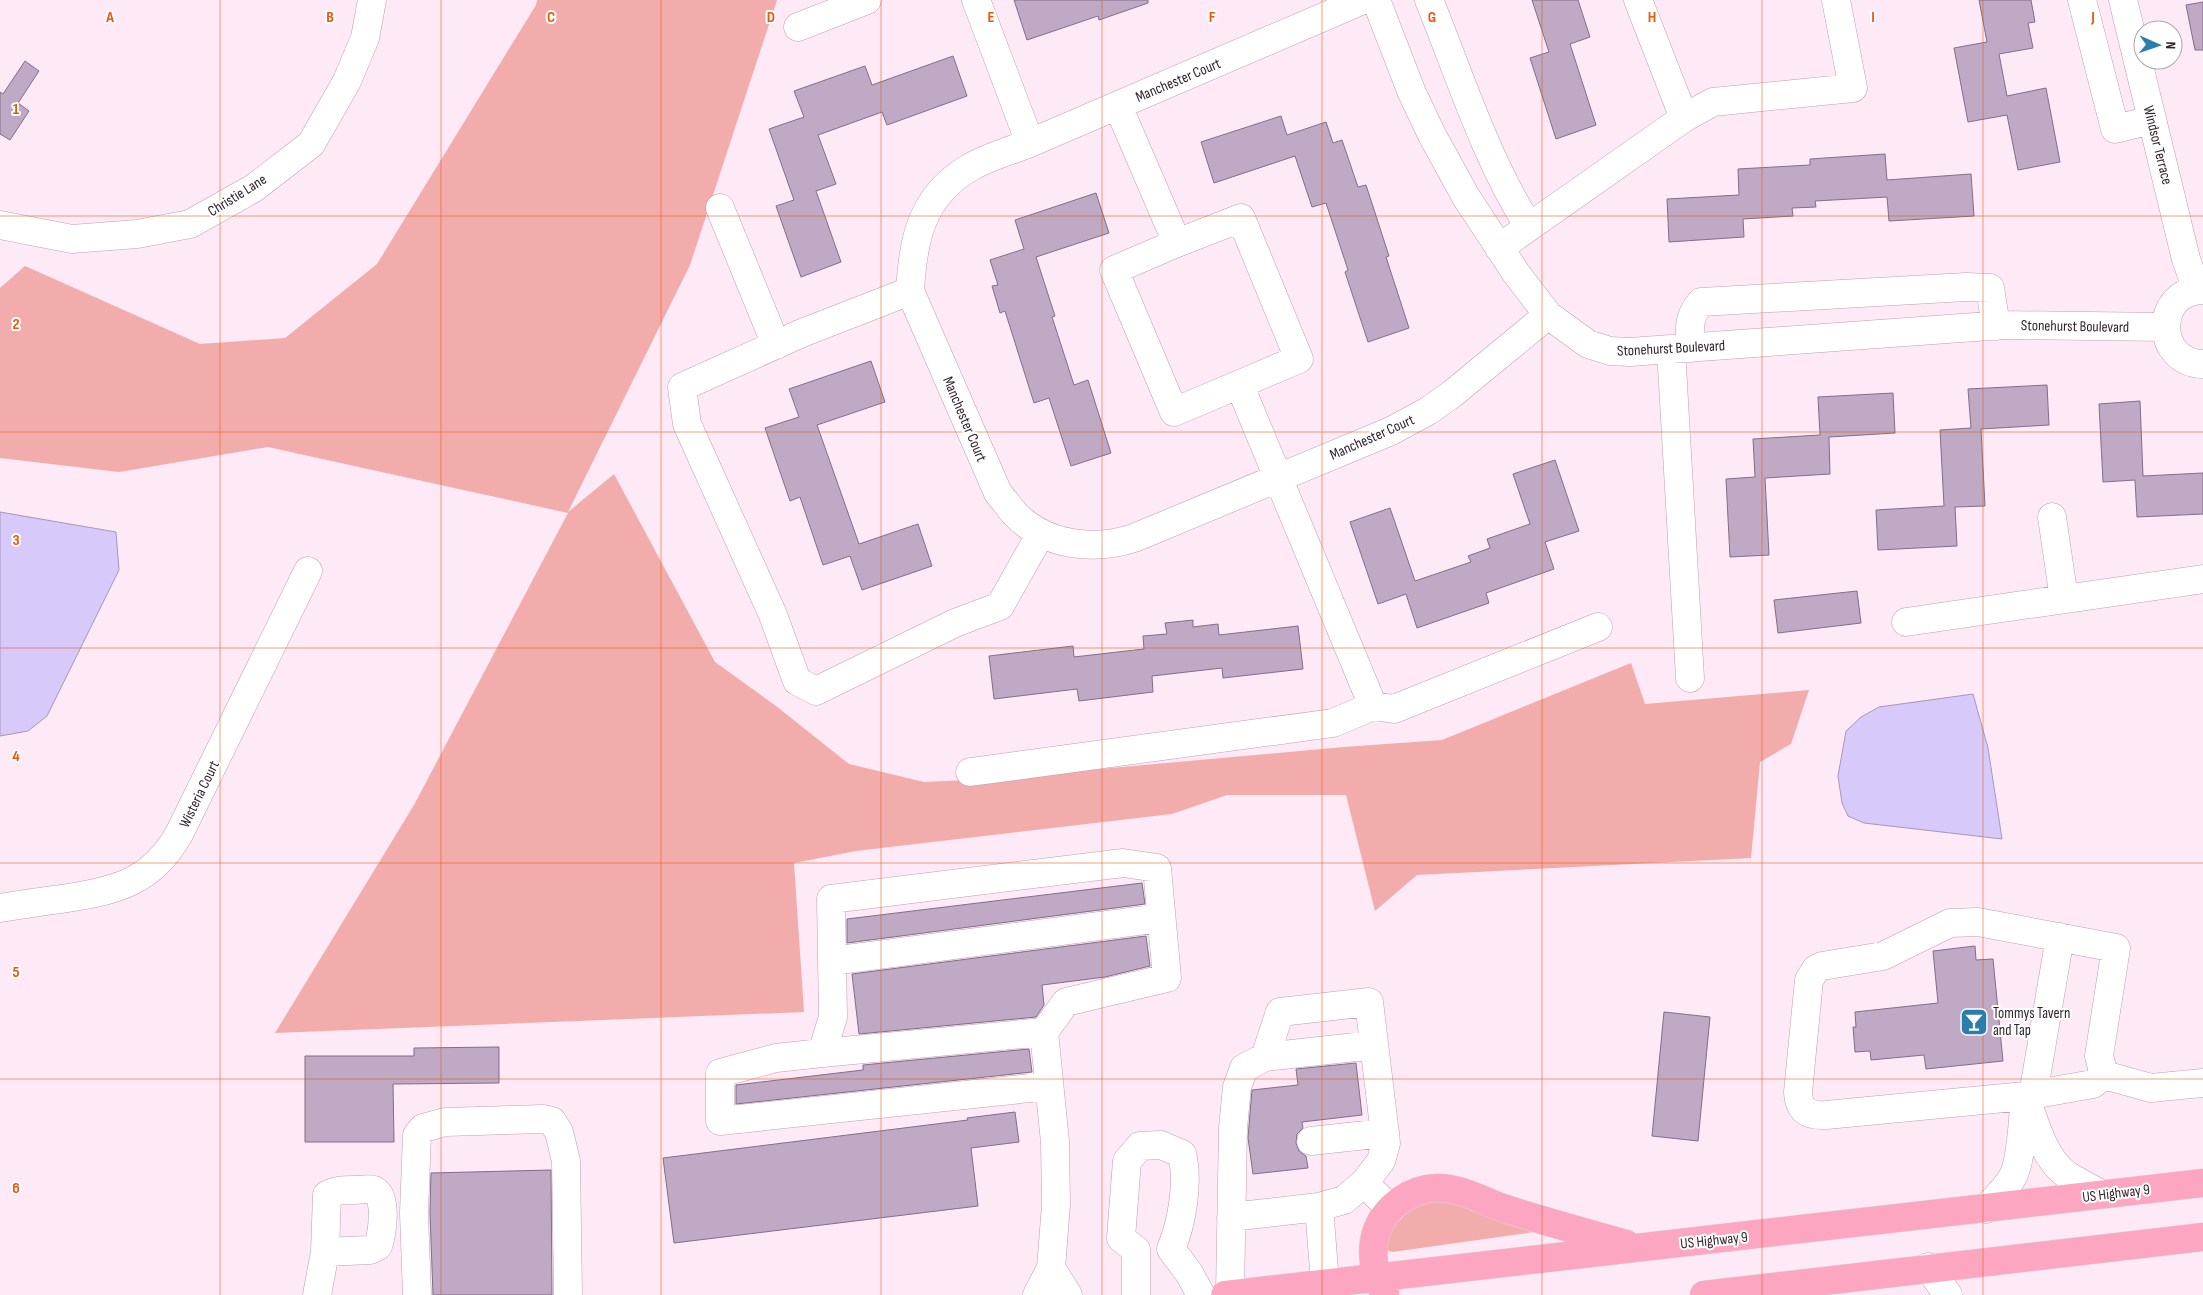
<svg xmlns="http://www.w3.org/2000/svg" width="2203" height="1295" font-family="'Sofia Sans Condensed',sans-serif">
<rect width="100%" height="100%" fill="#fee9f6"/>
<path fill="#f2acab" d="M 537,0 L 777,0 L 690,265 L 568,512 L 614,474 L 715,662 L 776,706 L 849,764 L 924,782 L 989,779 L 1344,747 L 1442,740 L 1631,663 L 1645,704 L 1809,690 L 1791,744 L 1760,762 L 1751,858 L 1417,875 L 1375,911 L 1346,795 L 1227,795 L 1172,814 L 856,851 L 794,863 L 804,1012 L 275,1033 L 414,805 L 568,513 L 268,447 L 119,472 L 0,458 L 0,288 L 25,266 L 200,344 L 285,338 L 377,264 L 536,5 Z
M 1426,1201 L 1453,1201 L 1534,1232 L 1392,1252 L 1386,1250 C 1388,1224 1405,1213 1426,1201 Z"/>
<path fill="#d7c9f9" stroke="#a598bc" d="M 0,512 L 116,532 L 119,570 L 47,716 L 28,731 L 0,736 Z
M 1973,694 L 1988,748 L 2002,839 L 1864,823 L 1848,816 L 1842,803 L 1838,776 L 1846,731 L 1861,717 L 1879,707 Z"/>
<path fill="#bfa9c5" stroke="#826e88" d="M 1014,0 L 1148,0 L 1148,3 L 1099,20 L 1098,16 L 1027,40 Z
M 1532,0 L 1578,0 L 1590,37 L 1570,44 L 1596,125 L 1556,139 L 1530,58 L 1549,52 Z
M 1979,0 L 2031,0 L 2035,22 L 2028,23 L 2033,48 L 1999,54 L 2007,96 L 2046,88 L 2060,162 L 2018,170 L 2007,115 L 1968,122 L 1954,48 L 1987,42 Z
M 2203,2 L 2203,50 L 2195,50 L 2186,5 Z
M 953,56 L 967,96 L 887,125 L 882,112 L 818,135 L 836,184 L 816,191 L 841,262 L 801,277 L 776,206 L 794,200 L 769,129 L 804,117 L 794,91 L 865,66 L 872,85 Z
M 25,61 L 39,71 L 18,103 L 29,111 L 10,140 L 0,134 L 0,92 L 3,94 Z
M 1281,116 L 1287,135 L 1326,122 L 1333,143 L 1342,140 L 1358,187 L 1366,185 L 1389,256 L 1386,257 L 1409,328 L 1368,342 L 1345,272 L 1348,270 L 1326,203 L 1312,207 L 1295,156 L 1214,183 L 1201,142 Z
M 1885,154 L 1887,180 L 1971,174 L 1974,216 L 1889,221 L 1887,197 L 1815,201 L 1816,207 L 1792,208 L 1793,216 L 1743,219 L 1744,237 L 1669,242 L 1667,199 L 1739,195 L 1738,169 L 1810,165 L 1810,159 Z
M 1096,193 L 1109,233 L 1036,257 L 1055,316 L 1052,317 L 1074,385 L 1088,380 L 1111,453 L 1071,466 L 1049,398 L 1034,403 L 1005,311 L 1000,313 L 992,286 L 998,285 L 990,260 L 1024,249 L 1015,220 Z
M 871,361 L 885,402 L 817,425 L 859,544 L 918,524 L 932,566 L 862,590 L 850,556 L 823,565 L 800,497 L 790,501 L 765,428 L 799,417 L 789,389 Z
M 2047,385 L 2049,425 L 1981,429 L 1985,506 L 1955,507 L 1957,546 L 1878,550 L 1876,510 L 1944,506 L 1940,430 L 1971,428 L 1968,389 Z
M 1893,393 L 1895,433 L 1829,437 L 1830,474 L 1765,478 L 1769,555 L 1730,557 L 1726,479 L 1755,477 L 1753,439 L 1820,435 L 1818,397 Z
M 2140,401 L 2143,476 L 2203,473 L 2203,514 L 2137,517 L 2135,480 L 2103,482 L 2099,404 Z
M 1555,460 L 1579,531 L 1545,542 L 1554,569 L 1486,593 L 1489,603 L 1417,628 L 1406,594 L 1378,604 L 1350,522 L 1390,508 L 1415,581 L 1471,562 L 1468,556 L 1490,548 L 1487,539 L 1530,524 L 1513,474 Z
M 1857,591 L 1861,623 L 1778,633 L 1774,600 Z
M 1193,620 L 1193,627 L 1218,624 L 1219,635 L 1298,626 L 1303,669 L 1223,678 L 1222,668 L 1152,676 L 1153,692 L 1079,701 L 1077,689 L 994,699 L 989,656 L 1073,646 L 1074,657 L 1144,649 L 1143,636 L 1167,634 L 1165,623 Z
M 1142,883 L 1145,904 L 847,943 L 847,919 Z
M 1146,936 L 1150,966 L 1105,977 L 1042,985 L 1044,1005 L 1036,1017 L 859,1034 L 852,974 Z
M 1975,946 L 1976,960 L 1993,959 L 2003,1061 L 1926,1069 L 1924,1055 L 1871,1060 L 1870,1051 L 1855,1052 L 1853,1027 L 1856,1027 L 1855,1012 L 1938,1003 L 1933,951 Z
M 1664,1012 L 1710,1017 L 1698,1141 L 1652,1136 Z
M 499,1047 L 499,1083 L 393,1084 L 394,1142 L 305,1142 L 305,1056 L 414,1056 L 414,1048 Z
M 1029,1049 L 1032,1072 L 736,1104 L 736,1085 L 863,1070 L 863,1065 Z
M 1356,1063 L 1362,1115 L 1302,1122 L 1303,1128 L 1297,1134 L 1296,1143 L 1299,1151 L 1306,1156 L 1308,1168 L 1253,1174 L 1248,1138 L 1252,1090 L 1298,1085 L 1296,1069 Z
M 1015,1112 L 1019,1142 L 971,1148 L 978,1206 L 674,1243 L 663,1158 L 968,1120 L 967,1118 Z
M 551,1170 L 552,1295 L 433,1295 L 430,1213 L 431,1173 Z"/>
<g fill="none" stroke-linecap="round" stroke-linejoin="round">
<g stroke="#be9fb3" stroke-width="29">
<path id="minor" d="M 976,0 L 1030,143
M 1363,0 L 1030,143 C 1010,151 987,157 969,168 C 921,197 913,239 910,291 L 998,493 C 1004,500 1009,507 1015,514 C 1046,546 1094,551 1134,538 L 1391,431 L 1428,411 L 1452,394 L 1548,315
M 1376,0 L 1412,93 L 1432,135 L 1466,197 L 1516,273 L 1548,315 L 1588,344 L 1610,351 L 1630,352 L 2003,325 L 2165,327
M 1429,0 C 1460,76 1485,157 1529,227
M 1638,0 L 1684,118
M 2082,0 L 2115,129 L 2152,120
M 2123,0 L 2186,259 L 2197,290
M 798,27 L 867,0
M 1118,106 L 1177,243 L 1241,218 L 1299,359 L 1174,412 L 1114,270 L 1177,243
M 720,208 L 776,345
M 0,225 L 72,239 L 137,234 L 190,224 L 254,188 L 311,144 L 347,81 L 365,38 L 372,0
M 1499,248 L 1684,118 L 1713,102 L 1853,88 L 1836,0
M 2203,290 C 2154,290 2154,363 2203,364
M 910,291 L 802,333 L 682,387 L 687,424 L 773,615 L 797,681 L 816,691 L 955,623 L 1000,606 L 1041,533
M 1691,348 C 1689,329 1688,317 1701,302 L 1966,287 L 1990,288 L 1996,326
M 1671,349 L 1690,678
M 1240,386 L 1373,706
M 2052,517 L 2064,599
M 1906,622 L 2203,579
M 970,772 L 1333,723 L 1373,706 L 1394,709 L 1598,627
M 0,908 C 23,904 46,901 68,898 C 119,890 152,881 179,834 L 308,571
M 1978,922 L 2116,948 L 2099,1056 L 2104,1075 L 2093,1084 L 2025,1096 L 1826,1115 C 1808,1116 1799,1111 1798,1092 L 1809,980 L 1816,969 L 1822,966 L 1883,956 L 1950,923 Z
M 832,961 L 1161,918
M 822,1053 L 1044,1032
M 1265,1057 L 1280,1012 L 1369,1002 L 1386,1143 L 1381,1161 L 1364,1183 L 1391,1209
M 2104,1075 L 2151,1088 L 2203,1083
M 2033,1095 L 2060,937
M 2025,1096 C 2035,1122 2043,1158 2067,1175 C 2078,1182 2090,1188 2101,1194
M 1311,1141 L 1385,1133
M 1319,1207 L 1344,1200 L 1364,1183
M 1986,1209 C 1994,1199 2006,1189 2012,1178 C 2022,1162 2022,1120 2025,1100
M 1231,1217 L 1319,1207 L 1325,1283
M 1928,1267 L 1948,1295
M 1051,1268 L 1068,1295
M 1230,1294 L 1233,1128 L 1237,1087 L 1244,1068 L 1265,1057 L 1374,1045
M 317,1295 L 325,1252 L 327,1195 C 336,1190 344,1190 354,1190 C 360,1190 368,1188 374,1190 C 388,1197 382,1234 378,1246 L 370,1250 L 325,1252
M 417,1295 L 414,1213 L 417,1135 L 423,1128 L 445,1122 L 544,1119 L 552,1121 L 559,1132 L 566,1161 L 568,1295
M 1037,1295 L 1051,1268 L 1056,1205 L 1055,1142 L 1044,1032 L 1066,1002 L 1167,978 L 1157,868 L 1123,863 L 831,899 L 833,1017 L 822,1053 L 776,1058 L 720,1073 L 720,1121 L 1049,1086
M 1136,1295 L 1136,1250 L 1121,1238 L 1127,1161 L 1140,1146 L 1161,1145 L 1182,1154 C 1189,1182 1182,1223 1171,1249 L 1189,1273 L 1201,1295"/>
</g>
<g stroke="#dad8d9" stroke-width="29">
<path id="highway" d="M 1385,1292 C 1373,1277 1370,1248 1377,1230 C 1386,1206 1411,1189 1436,1188 C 1462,1187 1485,1203 1509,1210 C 1547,1222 1587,1233 1626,1244
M 1225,1295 L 2203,1183
M 1704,1295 L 2203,1237"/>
</g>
<use href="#minor" stroke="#fff" stroke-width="28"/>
<use href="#highway" stroke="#fda6c1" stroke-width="28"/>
</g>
<path fill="none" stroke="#e8590c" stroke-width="1" stroke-opacity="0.55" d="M 220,0 L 220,1295M 441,0 L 441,1295M 661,0 L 661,1295M 881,0 L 881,1295M 1102,0 L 1102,1295M 1322,0 L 1322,1295M 1542,0 L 1542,1295M 1762,0 L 1762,1295M 1983,0 L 1983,1295M 0,216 L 2203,216M 0,432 L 2203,432M 0,648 L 2203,648M 0,863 L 2203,863M 0,1079 L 2203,1079"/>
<defs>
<g id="bar-square" transform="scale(1.4375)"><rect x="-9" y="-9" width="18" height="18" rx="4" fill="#297eae" stroke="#fff"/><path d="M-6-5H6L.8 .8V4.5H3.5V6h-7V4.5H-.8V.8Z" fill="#fff"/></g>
</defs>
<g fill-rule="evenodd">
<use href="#bar-square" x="1974" y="1022"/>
</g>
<g text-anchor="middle" stroke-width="4" stroke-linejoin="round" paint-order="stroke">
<g font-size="15" fill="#30242c" stroke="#fff">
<text transform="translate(1178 80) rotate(-23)" y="5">Manchester Court</text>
<text transform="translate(2158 145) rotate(76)" y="5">Windsor Terrace</text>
<text transform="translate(237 195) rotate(-32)" y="5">Christie Lane</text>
<text transform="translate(2075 326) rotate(1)" y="5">Stonehurst Boulevard</text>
<text transform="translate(1671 348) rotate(-3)" y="5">Stonehurst Boulevard</text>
<text transform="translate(965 419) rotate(67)" y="5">Manchester Court</text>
<text transform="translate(1372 437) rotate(-24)" y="5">Manchester Court</text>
<text transform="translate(199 794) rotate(-64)" y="5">Wisteria Court</text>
<text transform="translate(2116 1193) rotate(-7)" y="5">US Highway 9</text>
<text transform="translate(1714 1240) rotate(-6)" y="5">US Highway 9</text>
</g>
<g font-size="15" fill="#30242c" stroke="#fff" text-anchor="start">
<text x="1993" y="1018">Tommys Tavern<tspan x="1993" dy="17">and Tap</tspan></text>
</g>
</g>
<g font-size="16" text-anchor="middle" font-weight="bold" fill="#e8590c" stroke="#fff" stroke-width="4" stroke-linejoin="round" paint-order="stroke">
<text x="110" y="22">A</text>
<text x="330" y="22">B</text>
<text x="551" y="22">C</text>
<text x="771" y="22">D</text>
<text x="991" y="22">E</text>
<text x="1212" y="22">F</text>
<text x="1432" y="22">G</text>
<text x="1652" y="22">H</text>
<text x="1873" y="22">I</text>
<text x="2093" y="22">J</text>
<text x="16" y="114">1</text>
<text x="16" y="329">2</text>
<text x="16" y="545">3</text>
<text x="16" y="761">4</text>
<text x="16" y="977">5</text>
<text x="16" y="1193">6</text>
</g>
<g transform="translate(2158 45) rotate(92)"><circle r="24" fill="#ffffff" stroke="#aca7ab"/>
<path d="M0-4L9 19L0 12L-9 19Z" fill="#297eae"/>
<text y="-8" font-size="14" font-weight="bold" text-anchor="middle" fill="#30242c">N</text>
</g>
</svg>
